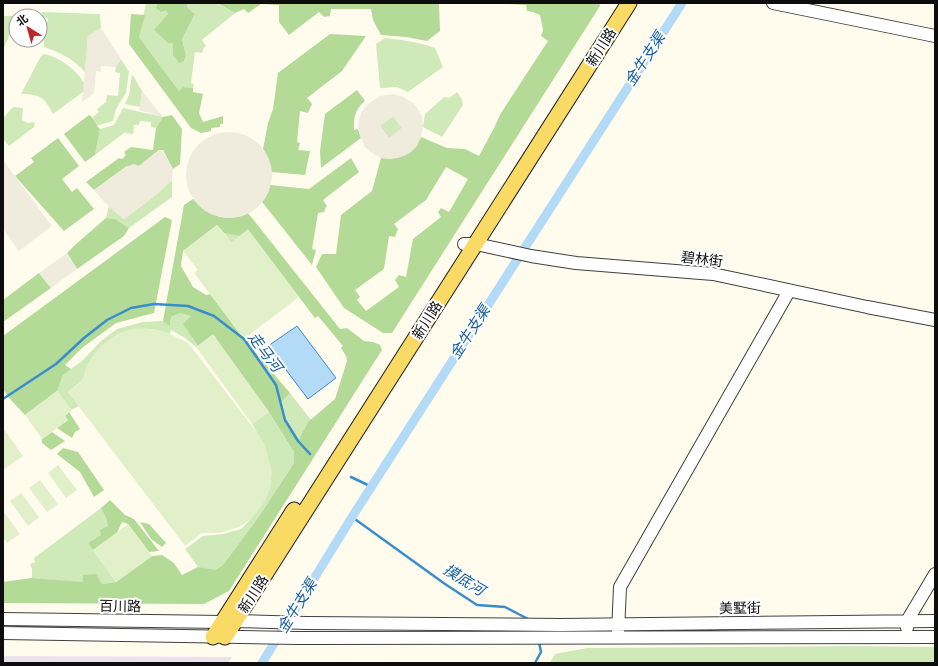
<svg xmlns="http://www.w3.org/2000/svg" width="938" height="666" font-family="'Zilla Slab','Noto Sans SC',serif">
<rect width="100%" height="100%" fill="#fffcee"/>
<path fill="#ebe2ec" d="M 3,656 L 232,657 L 228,663 L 3,663 Z"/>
<path fill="#d0e9b8" d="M 146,3 L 157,3 L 156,8 L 166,10 L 168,14 L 167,17 L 173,43 L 173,55 L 179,62 L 184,61 L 186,56 L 182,39 L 195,14 L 187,7 L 188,3 L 216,3 L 235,13 L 202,40 L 206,46 L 203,49 L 202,53 L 195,52 L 191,83 L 194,84 L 193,88 L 183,87 L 179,91 L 139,37 Z
M 42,12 L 100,14 L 101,28 L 88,36 L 85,72 C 72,58 61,53 44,47 L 44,33 L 48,19 L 41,16 Z
M 3,16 L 16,16 L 16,21 L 3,50 Z
M 385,38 C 402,40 419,42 435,48 L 443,67 L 408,92 L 397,87 L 380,88 L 376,44 Z
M 44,54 C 59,57 76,69 84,83 L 83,92 L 53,114 C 45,98 40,94 22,94 L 22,92 L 41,56 Z
M 121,59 L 129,72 L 126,93 L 116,109 L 113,121 L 96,126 L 93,117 L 99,112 L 97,109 L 106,102 L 107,95 L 118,96 L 120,73 L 115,72 L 116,67 Z
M 132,74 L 142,91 L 140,107 L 125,104 L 129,95 Z
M 457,92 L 462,99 L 463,105 L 442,137 L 423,127 L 425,114 L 444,97 L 449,98 Z
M 13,107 L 23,108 L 22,120 L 28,123 L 33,122 L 35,124 L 34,127 L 9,146 L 3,139 L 3,118 Z
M 123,108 L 163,117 L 156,128 L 151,127 L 151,122 L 140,121 L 139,125 L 134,125 L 133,134 L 124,133 L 95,155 L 100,129 L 114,125 Z
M 393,116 L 402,128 L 389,138 L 380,126 Z
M 172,180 L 172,197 L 129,228 L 115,219 L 106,218 L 109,206 L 124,219 L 157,194 Z
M 224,233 L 240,236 L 231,243 Z
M 180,313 L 192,316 L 192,338 L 198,346 L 196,347 L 185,338 L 171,330 L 170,334 C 134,321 106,333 87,366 C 85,370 85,376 82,380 C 79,384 72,388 68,392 L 79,406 L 71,410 L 57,391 L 63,375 L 83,360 L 101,341 L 117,329 L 143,322 L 163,321 L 170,325 L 171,317 Z
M 290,393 L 311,420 L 308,422 L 298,441 L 285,420 L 281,401 Z
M 269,412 L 294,452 L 294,463 L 260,515 L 223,565 L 216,571 L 198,567 L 185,549 L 203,536 L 223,534 L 241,529 L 251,519 L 265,446 L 252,424 Z
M 101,508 L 106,518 L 108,526 L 101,535 L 88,543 L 116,582 L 102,584 L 32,578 L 32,569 L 30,564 L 35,562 L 34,558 Z
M 853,646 L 935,647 L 935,663 L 550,663 L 555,654 L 587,648 Z"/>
<path fill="#b3da97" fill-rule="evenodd" d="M 157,3 L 188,3 L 187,7 L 195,14 L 182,39 L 186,56 L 184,61 L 179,63 L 173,55 L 173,43 L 168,43 L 154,30 L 168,14 L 166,10 L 161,12 L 156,8 Z
M 217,3 L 439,3 L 440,31 L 427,41 L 406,37 L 381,35 L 373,20 L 371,9 L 331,9 L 330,16 L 324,17 L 319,12 L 289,35 L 279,22 L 279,5 L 261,4 L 248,13 L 244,9 L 235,13 Z
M 491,3 L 599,3 L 600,6 L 392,333 L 383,333 L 344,308 L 316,267 L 322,254 L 336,254 L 341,215 L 372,191 L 381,158 C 401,160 412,155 421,137 L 447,148 L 465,149 L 479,156 L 493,130 L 501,113 L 548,41 L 541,36 L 543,30 L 540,15 L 533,12 L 527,11 L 526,5 ZM 446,167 L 468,179 L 449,212 L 441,208 L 438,212 L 441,217 L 413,239 L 406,277 L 399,275 L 395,280 L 399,287 L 366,311 L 357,300 L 360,297 L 355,290 L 384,269 L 389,236 L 395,237 L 398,229 L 394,224 L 426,200 Z
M 131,14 L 145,15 L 139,37 L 179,91 L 183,87 L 193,88 L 193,92 L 203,94 L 199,113 L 203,122 L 223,116 L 223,124 L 220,124 L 220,127 L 211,128 L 211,131 L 201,133 L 191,128 L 129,44 Z
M 330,34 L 366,36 L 342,71 L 307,98 L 312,104 L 308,113 L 300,111 L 297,142 L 300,143 L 298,150 L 310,151 L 305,175 L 271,172 L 269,160 L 263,149 L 268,123 L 273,109 L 278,73 Z
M 357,90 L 365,101 C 356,108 353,118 354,130 L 358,129 L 361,138 L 321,168 L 320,151 L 325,114 Z
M 89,115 C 95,118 95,125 100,129 L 95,155 L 85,162 L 64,134 Z
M 172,115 L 182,129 L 180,164 L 173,169 L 163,150 L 159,150 L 139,166 L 127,166 L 94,190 L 86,182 L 119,158 L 122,159 L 126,155 L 124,152 L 131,147 L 153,150 L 156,128 L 163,117 Z
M 58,138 L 79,166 L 62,179 L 72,192 L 77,188 L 94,209 L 64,231 L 15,176 L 34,162 L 31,158 Z
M 351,158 L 359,172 L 323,200 L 327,206 L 326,207 L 324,212 L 318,213 L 312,249 L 316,250 L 312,265 L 262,202 L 267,194 L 270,185 L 309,189 Z
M 193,199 C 207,215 228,224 248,213 L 340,329 L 347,328 L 364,341 L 373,342 L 380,345 L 382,350 L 229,591 L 204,604 L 3,603 L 3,582 L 32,578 L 83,582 L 83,575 L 96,574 L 102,584 L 116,582 L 152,556 L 162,555 L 174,563 L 182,575 L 198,567 L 216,570 L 223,565 L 260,515 L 294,463 L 294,452 L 269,412 L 213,335 L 198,346 L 183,324 L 191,316 L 180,313 L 171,317 L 170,326 L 163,321 L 184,205 ZM 217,225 L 224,233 L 240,236 L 248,230 L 315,318 L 318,316 L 343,346 L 341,348 L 346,356 L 347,361 L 335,399 L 308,422 L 298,441 L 285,420 L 281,402 L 290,393 L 244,339 L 210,294 L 206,295 L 193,287 L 181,266 L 183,251 Z
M 165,217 L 172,220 L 154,313 L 116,323 L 82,348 L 65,365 L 71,369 L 63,375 L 57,391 L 25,415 L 9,398 L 3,389 L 3,336 Z
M 106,218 L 115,219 L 129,228 L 124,236 L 77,269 L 67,253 L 75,245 Z
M 39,273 L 51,288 L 3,322 L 3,300 Z
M 69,412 L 80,429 L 75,432 L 72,438 L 57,428 L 68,420 L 65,416 Z
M 52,432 L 65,441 L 51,450 L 42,443 L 42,439 Z
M 63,448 L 78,452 L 104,490 L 94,497 L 80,472 L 57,454 Z
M 110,500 L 125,515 L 134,519 L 159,551 L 149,552 L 128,524 L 122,522 L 117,533 L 93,550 L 88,543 L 101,535 L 100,530 L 108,526 L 106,518 L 101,508 Z
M 140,522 L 149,524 L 166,543 L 162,547 L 151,539 Z"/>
<path fill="#e2f0ca" d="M 217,225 L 231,243 L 248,229 L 299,297 L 244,339 L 194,273 L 198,270 L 183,251 Z
M 131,329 C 153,327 170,332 189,344 L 258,434 L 265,446 L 272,472 L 270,489 L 262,506 L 251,519 L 239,527 L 220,533 L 202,533 L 185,546 L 68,392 C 72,388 79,385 82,380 C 85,376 85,370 87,365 C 97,347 112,335 131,329 Z
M 213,334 L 269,412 L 252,424 L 196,347 Z
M 57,391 L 72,410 L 65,416 L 68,420 L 42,439 L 25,415 Z
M 3,428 L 23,456 L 3,470 Z
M 58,465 L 77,490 L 66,498 L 48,473 Z
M 40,480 L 58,504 L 47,512 L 29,488 Z
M 21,493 L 39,517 L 28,526 L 10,501 Z
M 3,511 L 20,534 L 7,543 L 3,538 Z
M 128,524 L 152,556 L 116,582 L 93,550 Z"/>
<path fill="#efebdd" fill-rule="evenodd" d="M 101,28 L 121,59 L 116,67 L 101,66 L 101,72 L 96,71 L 94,93 L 82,102 L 88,36 Z
M 142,91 L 163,117 L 139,110 Z
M 394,94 L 403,97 L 413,103 L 418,109 L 422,117 L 423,127 L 421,137 L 417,146 L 410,153 L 401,157 L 391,159 L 381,158 L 372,153 L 365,147 L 361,138 L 358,129 L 359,120 L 362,111 L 368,104 L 380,96 ZM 393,116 L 402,128 L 389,138 L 380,126 Z
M186 175a43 43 0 1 1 86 0a43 43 0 1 1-86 0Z
M 159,150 L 162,150 L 173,169 L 172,180 L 157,194 L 124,219 L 109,207 L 94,190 L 128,166 L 134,164 L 139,166 Z
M 3,160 L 52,226 L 19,251 L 3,229 Z
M 67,253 L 77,269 L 51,288 L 39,273 Z"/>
<path fill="#b3daf6" stroke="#3a8dcd" d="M 297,326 L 336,378 L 308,399 L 268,346 Z"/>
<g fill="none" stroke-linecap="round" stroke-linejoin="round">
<path stroke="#3a8dcd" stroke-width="2.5" d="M 3,399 L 56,364 L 84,338 L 107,320 L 131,308 L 154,304 L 188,306 L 214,316 L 244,339 L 276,385 L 285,420 L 298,441 L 310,454
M 351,477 L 372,487
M 352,517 L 445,584 L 477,605 L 505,607 L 530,620
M 535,663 L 541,652 L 539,642"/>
<path stroke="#b3daf6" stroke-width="9" d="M 262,663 L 352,517 L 682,3"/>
<g stroke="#404040" stroke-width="14">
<path id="minor" d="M 773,3 L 935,36
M 464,244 L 476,244 L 531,256 L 576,263 L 713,274 L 867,307 L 935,320
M 3,619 L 223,622 L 236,621 L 307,623 L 560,625 L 935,621
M 907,628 L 907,621 L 935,574
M 618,632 L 620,587 L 789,291
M 3,633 L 297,638 L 935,637"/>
</g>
<g stroke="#1e1e1e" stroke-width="17">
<path id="major" d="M 213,637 L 294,510
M 225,637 L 629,3"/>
</g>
<use href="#minor" stroke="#fff" stroke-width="12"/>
<use href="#major" stroke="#f9da64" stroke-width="15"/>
</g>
<g text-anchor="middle" stroke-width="4" stroke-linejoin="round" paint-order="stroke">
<g font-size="14" fill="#0d0d0d" stroke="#fff">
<text transform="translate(601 47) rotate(-58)" y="5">新川路</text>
<text transform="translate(702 259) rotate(7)" y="5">碧林街</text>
<text transform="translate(427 320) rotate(-58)" y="5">新川路</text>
<text transform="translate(253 594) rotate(-57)" y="5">新川路</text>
<text transform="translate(120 606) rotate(1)" y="5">百川路</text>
<text transform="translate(740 608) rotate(-1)" y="5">美墅街</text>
</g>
<g font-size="15" font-style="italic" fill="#165fa0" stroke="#fff">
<text transform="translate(645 59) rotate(-57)" y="5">金牛支渠</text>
<text transform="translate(470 332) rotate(-57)" y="5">金牛支渠</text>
<text transform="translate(265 352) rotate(53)" y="5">走马河</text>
<text transform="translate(464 580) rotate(32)" y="5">摸底河</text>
<text transform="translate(297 606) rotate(-58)" y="5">金牛支渠</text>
</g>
</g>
<rect width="938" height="666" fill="none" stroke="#0d0d0d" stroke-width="8"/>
<g transform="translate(28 28) rotate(323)"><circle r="19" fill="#ffffff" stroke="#9e9e9e"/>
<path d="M0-3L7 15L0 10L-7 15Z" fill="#be2527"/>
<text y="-6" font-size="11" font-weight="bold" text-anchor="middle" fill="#0d0d0d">北</text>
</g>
</svg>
